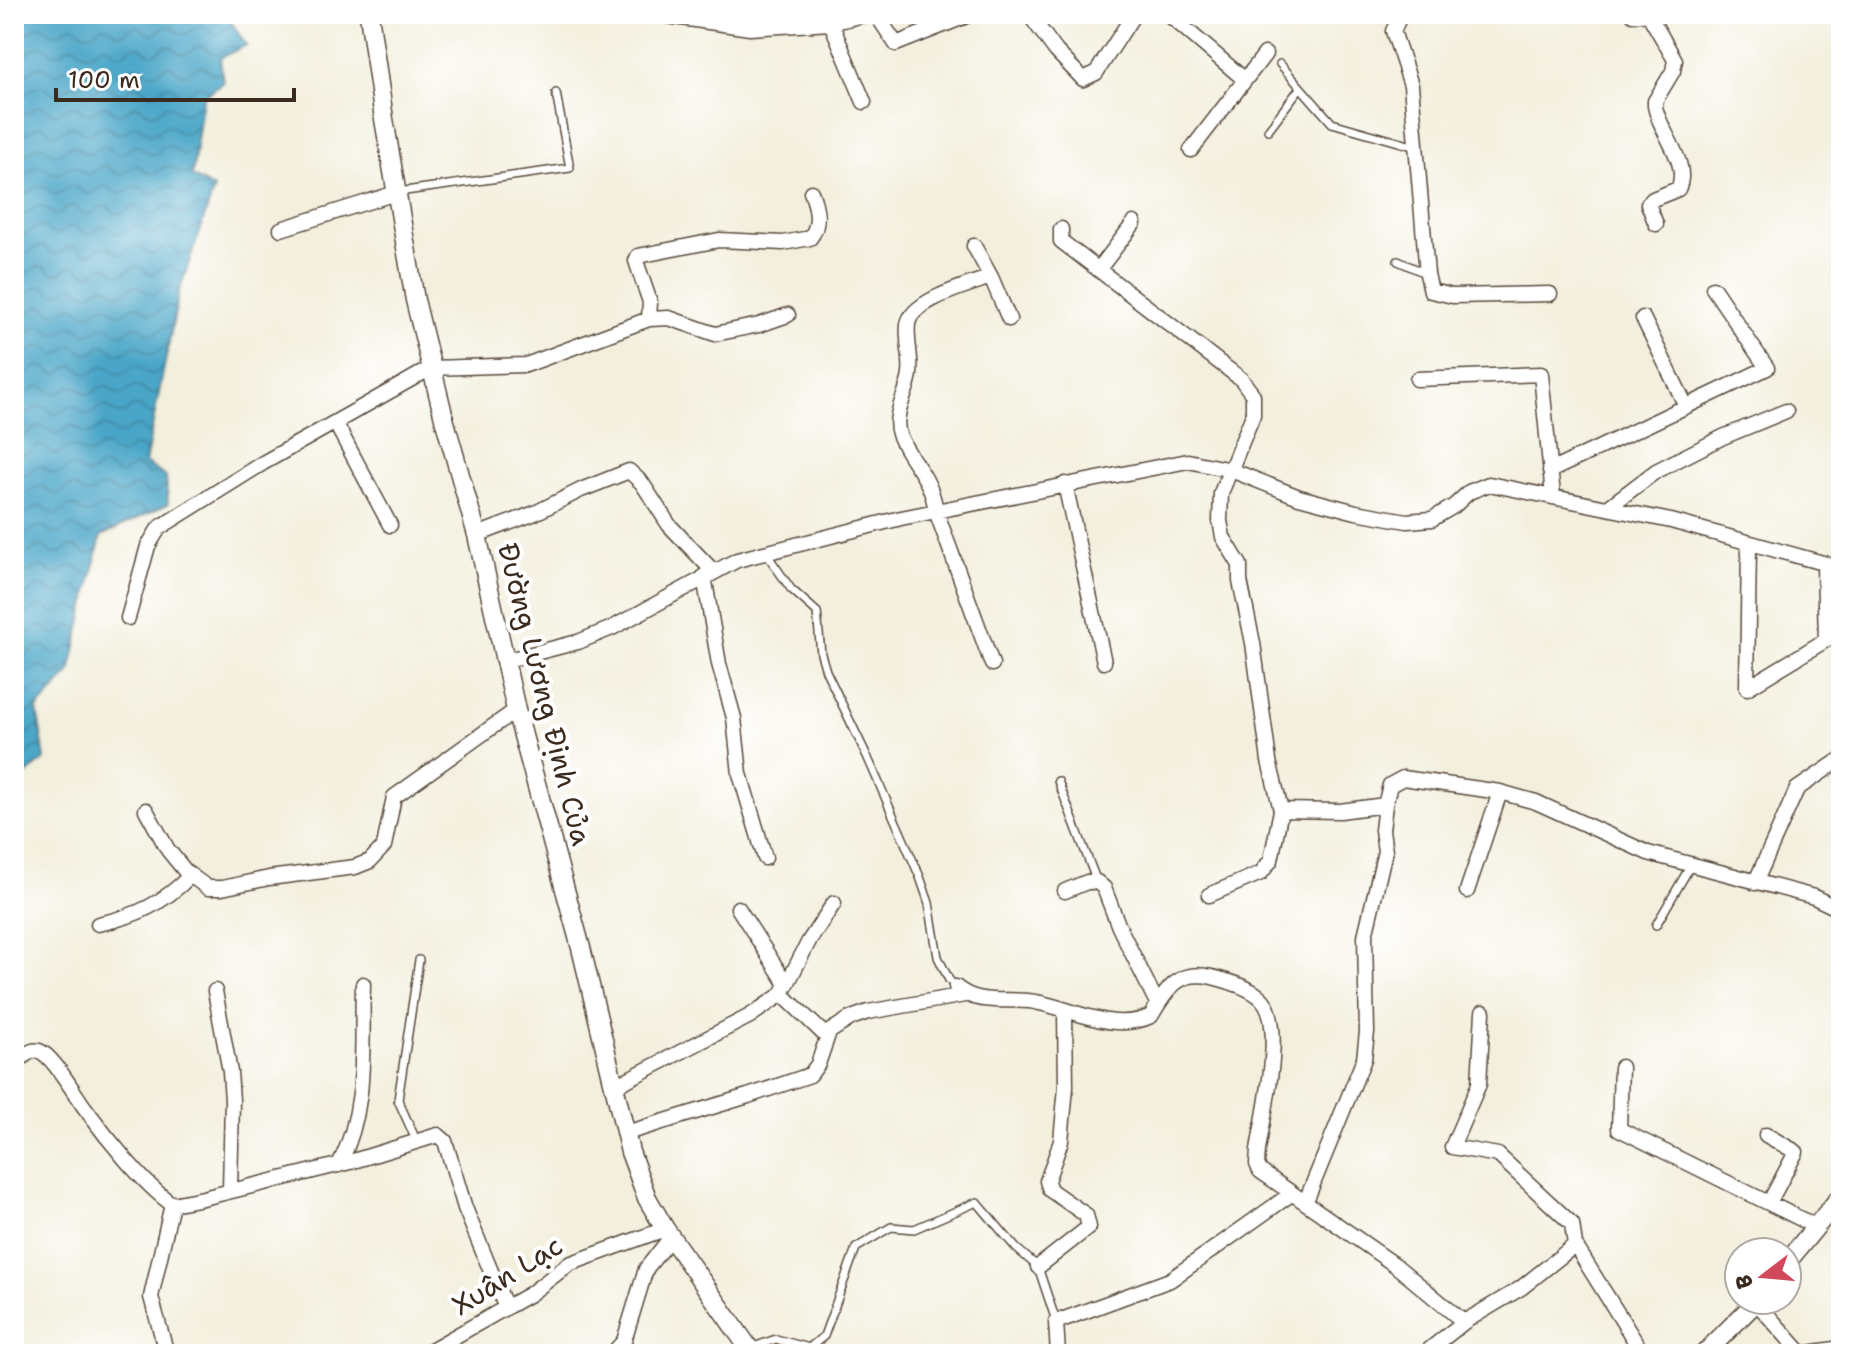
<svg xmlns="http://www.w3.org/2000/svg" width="1855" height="1368" font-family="'Shantell Sans',sans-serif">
<defs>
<pattern id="water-waves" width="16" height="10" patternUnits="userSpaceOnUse" patternTransform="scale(2)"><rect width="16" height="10" fill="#4aa6c8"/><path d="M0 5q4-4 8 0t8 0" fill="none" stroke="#3f87a2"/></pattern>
</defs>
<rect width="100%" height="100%" fill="#fff"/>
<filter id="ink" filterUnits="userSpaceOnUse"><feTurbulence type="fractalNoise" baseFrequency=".0125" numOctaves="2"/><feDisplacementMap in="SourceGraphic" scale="16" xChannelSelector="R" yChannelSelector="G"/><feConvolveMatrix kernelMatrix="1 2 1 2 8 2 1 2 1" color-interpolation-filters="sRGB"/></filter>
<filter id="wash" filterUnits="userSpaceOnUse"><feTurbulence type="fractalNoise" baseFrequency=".006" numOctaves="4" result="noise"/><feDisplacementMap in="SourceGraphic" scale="32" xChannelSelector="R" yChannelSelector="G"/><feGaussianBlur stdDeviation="1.8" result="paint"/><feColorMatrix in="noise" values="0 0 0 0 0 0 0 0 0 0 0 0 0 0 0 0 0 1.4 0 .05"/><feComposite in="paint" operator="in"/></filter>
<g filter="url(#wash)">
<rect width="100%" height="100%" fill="#f3efdd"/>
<path fill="url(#water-waves)" stroke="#426873" stroke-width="2" d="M 14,14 L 226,14 L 246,45 L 220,58 L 223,82 L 203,97 L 192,176 L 214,189 L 179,292 L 145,463 L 166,477 L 168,504 L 101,536 L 70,673 L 37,709 L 45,759 L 19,780 L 14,790 Z"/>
</g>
<g filter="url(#ink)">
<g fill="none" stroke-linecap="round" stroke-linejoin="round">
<g stroke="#57483b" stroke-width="10">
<path id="service" d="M 1280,64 L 1332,123 L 1416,147
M 1268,130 L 1300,88
M 398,192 L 570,168 L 556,93
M 1398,261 L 1425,273
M 766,553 L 791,589 L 817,612 L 821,654 L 826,671 L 867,756 L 920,877 L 929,903 L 938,957 L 949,980 L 956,987
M 1058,781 L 1097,882
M 1656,925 L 1691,865
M 416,1140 L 398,1100 L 419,960
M 751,1348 L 776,1339 L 809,1348 L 824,1336 L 856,1248 L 891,1227 L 914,1229 L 977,1202 L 1016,1248 L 1038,1267 L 1056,1321"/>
</g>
<g stroke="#57483b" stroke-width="17">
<path id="minor" d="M 654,14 L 750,28 L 831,23 L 867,14
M 876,14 L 896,44 L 971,14
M 1029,14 L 1056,51 L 1083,79 L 1096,73 L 1134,14
M 1168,14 L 1245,80
M 1401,14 L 1393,31 L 1411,85 L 1427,274 L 1431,291 L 1453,296 L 1550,294
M 1633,14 L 1649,15 L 1675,60 L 1673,71 L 1655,101 L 1655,106 C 1659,132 1691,163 1678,189 L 1653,199 L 1648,204 L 1656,224
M 831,23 L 864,102
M 1191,150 L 1265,54
M 281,229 L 396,193
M 1061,229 L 1061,241 L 1241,379 L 1253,395 L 1253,415 L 1221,493 L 1220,521 L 1223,537 L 1240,565 L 1240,581 L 1253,643 L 1269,761 L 1281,810 L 1340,811 L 1385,805 L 1390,785 L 1403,778 L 1500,792 L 1536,802 L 1648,853 L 1814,897 L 1841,910
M 974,246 L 991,277 C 969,285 912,300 908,324 C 906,341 912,358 910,374 C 908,393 892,414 899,434 C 911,465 930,473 936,511 L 992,664
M 1099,269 L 1134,223
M 991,277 L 1009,319
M 1643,318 L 1686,406
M 649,319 L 650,302 L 636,261 L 638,256 L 719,240 L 783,243 L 810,238 C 821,224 817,207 811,192
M 1417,379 L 1541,374 L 1553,496
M 336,424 L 390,525
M 1550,471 L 1767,368 L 1713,288
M 1065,484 L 1104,662
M 1610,506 L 1656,471 L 1723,437 L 1786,411
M 477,535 L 535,513 L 581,490 L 629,471 L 642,483 L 669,525 L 713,571
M 1749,544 L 1747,688 L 1826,640 L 1824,565
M 704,576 L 719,664 L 734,718 L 740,774 L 765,858
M 128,618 L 148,546 L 159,528 L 263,463 L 431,368 L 526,365 L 649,319 L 669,318 L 715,334 L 759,325 L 788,315
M 504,661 L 578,642 L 612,628 L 737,560 L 901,518 L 1188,461 L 1231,470 L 1299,497 L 1356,512 L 1407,521 L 1432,519 L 1454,506 L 1469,492 L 1489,484 L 1671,521 L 1841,568
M 146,810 L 168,850 L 186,872 L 208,888 L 222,888 L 269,878 L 355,867 L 370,861 L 384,846 L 394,797 L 516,710
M 1755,883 L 1797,789 L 1841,759
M 1065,891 L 1087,882 L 1097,882 L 1104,888 L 1119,927 L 1158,1005
M 1467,891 L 1500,792
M 1209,895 L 1261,873 L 1271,860 L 1281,810
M 738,908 L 786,983
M 98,924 C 137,916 162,904 190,876
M 956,987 C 979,1007 1008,997 1035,1002 C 1073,1008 1112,1034 1151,1016 C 1167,990 1177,969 1212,977 C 1228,981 1250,987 1262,999 C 1286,1024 1263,1117 1258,1150 L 1257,1164 L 1260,1171 L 1395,1265 L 1464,1322 L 1424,1354
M 215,991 L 230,1072 L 232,1100 L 230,1191
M 782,994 L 826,1036
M 1483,1012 L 1479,1084 L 1452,1147 L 1498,1155 L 1572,1224 L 1575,1245 L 1643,1354
M 14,1066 C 20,1060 29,1048 39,1051 C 53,1055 75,1095 85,1108 C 105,1136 144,1185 172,1204 L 203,1198 L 350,1162 L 438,1135 L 445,1141 L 465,1208 L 506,1308
M 1621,1067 L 1619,1129 L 1815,1226
M 615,1086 L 750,1016 L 782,994 L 809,941 L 834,903
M 626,1133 L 748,1096 L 810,1075 L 818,1064 L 829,1032 L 851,1018 L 868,1012 L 965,995
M 1766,1135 L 1796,1152 L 1769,1203
M 339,1165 C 369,1106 361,1047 363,984
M 1306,1201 L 1364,1059 L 1367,1032 L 1365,936 L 1385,851 L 1382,830 L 1385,805
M 1038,1267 L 1089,1227 L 1086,1215 L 1050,1190 L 1047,1181 L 1061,1141 L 1066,1087 L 1065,1012
M 1756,1302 L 1802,1354 L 1841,1348
M 1464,1322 L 1521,1288 L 1575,1245
M 167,1354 L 151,1297 L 172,1204
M 424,1354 L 530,1294 L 569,1264 L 665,1229
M 612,1354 L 624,1341 L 646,1269 L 671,1237
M 1058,1354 L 1056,1322 L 1170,1280 L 1291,1194"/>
</g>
<g stroke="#57483b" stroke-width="21">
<path id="tertiary" d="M 369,14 L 384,119 L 415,300 L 445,422 L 477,535 L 516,710 L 581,948 L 630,1152 L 647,1198 L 665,1229 L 753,1354
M 1787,1262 L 1841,1196
M 1704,1354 L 1758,1300"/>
</g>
<use href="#service" stroke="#fff" stroke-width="7"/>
<use href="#minor" stroke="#fff" stroke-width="14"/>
<use href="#tertiary" stroke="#fff" stroke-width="18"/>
</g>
</g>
<g text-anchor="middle" stroke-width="8" stroke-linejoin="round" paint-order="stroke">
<g font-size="28" fill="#3b2a1e" stroke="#fff">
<text transform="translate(545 694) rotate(76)" y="10">Đường Lương Định Của</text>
<text transform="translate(507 1275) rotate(-32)" y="10">Xuân Lạc</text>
</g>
</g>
<rect width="1855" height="1368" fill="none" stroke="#fff" stroke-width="48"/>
<g transform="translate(1763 1276) rotate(254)"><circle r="38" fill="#ffffff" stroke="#b1aaa5" stroke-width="2"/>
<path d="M0-6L14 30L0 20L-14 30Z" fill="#d1495b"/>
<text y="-12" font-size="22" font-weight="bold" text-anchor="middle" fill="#3b2a1e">B</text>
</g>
<path d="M56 88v12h238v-12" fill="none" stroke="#3b2a1e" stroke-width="4"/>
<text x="68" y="88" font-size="24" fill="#3b2a1e" stroke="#ffffff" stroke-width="6" paint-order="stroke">100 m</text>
</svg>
